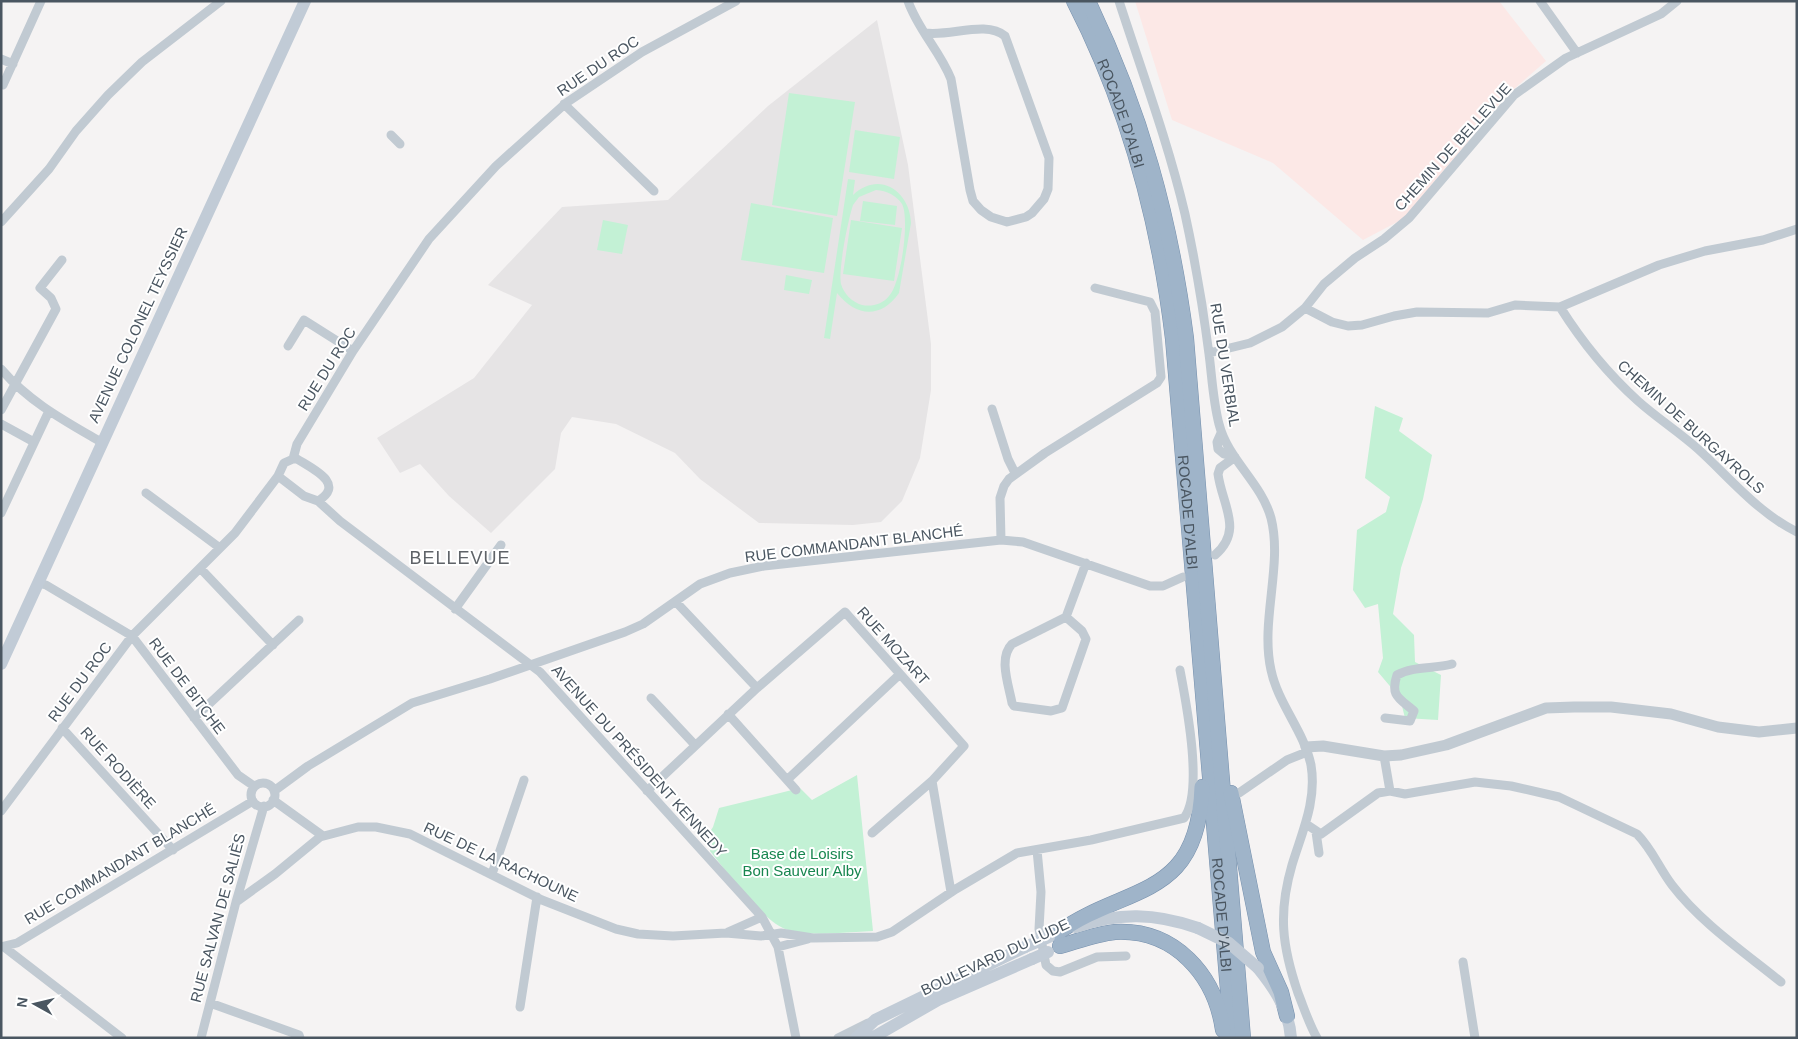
<svg xmlns="http://www.w3.org/2000/svg" width="1798" height="1039" font-family="Arial,sans-serif">
<rect width="100%" height="100%" fill="#f5f3f3"/>
<path fill="#e6e4e5" d="M 877,20 L 908,165 L 931,344 L 931,390 L 920,458 L 902,501 L 881,522 L 853,525 L 759,523 L 700,479 L 675,453 L 616,424 L 572,417 L 561,433 L 555,469 L 491,533 L 449,496 L 420,464 L 400,473 L 377,438 L 474,378 L 532,305 L 488,285 L 562,207 L 668,200 L 768,106 Z"/>
<path fill="#fce8e6" d="M 1135,1 L 1499,1 L 1546,61 L 1505,97 L 1403,219 L 1363,240 L 1273,163 L 1172,120 Z"/>
<path fill="#c3f1d5" fill-rule="evenodd" d="M 789,93 L 855,102 L 837,216 L 772,205 Z
M 855,130 L 900,137 L 894,179 L 849,172 Z
M 848,179 L 855,180 L 853,195 C 879,170 910,191 911,223 L 899,293 C 881,319 856,317 837,293 L 830,339 L 824,338 ZM 876,190 C 887,191 896,195 902,204 C 910,219 901,284 889,296 C 883,304 872,307 862,305 C 852,302 844,294 841,284 C 838,270 848,220 853,205 L 859,197 Z
M 863,201 L 897,206 L 895,225 L 860,221 Z
M 751,203 L 833,218 L 824,273 L 741,260 Z
M 603,220 L 628,225 L 622,254 L 597,250 Z
M 851,220 L 902,228 L 894,281 L 843,274 Z
M 786,275 L 812,280 L 809,294 L 784,290 Z
M 1375,406 L 1403,418 L 1399,431 L 1432,455 L 1423,499 L 1401,568 L 1393,614 L 1414,635 L 1415,662 L 1441,675 L 1438,720 L 1405,718 L 1400,698 L 1378,672 L 1383,658 L 1378,604 L 1365,608 L 1353,590 L 1357,530 L 1386,512 L 1390,497 L 1365,478 Z
M 857,775 L 873,931 C 846,932 814,937 788,930 C 764,923 727,872 710,851 L 712,843 L 707,836 L 713,827 L 719,808 L 800,788 L 812,800 Z"/>
<g fill="none" stroke-linecap="round" stroke-linejoin="round">
<g stroke="#7690ad" stroke-width="16">
<g id="trunk">
<path id="s1" d="M 1074,1 C 1129,108 1159,221 1173,339 L 1232,1038"/>
<path d="M 1088,1 C 1141,112 1170,216 1186,338 L 1243,1038"/>
<path d="M 1231,793 L 1263,952 L 1281,992 L 1287,1016"/>
<path d="M 1056,934 C 1126,883 1198,902 1202,787"/>
<path d="M 1060,946 C 1078,941 1096,934 1115,932 C 1175,929 1215,975 1223,1030"/>
</g>
</g>
<path stroke="#c1cad2" stroke-width="9" d="M 908,1 C 918,30 940,51 951,79 L 970,190 L 973,201 L 981,210 L 991,217 L 1007,222 L 1026,217 L 1032,213 L 1044,199 L 1048,189 L 1049,158 L 1005,36 C 986,20 950,37 925,33
M 1119,1 C 1142,72 1168,142 1185,214 C 1195,260 1203,307 1209,354 C 1212,377 1213,401 1219,424 C 1228,460 1261,482 1271,518 C 1283,565 1260,621 1271,670 C 1278,704 1304,731 1311,765 C 1317,801 1302,832 1292,865 C 1278,913 1282,946 1298,993 C 1304,1008 1309,1024 1317,1038
M 1540,1 L 1577,53
M 1,59 L 13,64
M 3,85 L 41,1
M 564,104 L 654,191
M 391,135 L 400,144
M 1,222 L 49,169 L 76,131 L 108,95 L 142,62 L 221,1
M 1560,307 C 1582,342 1607,373 1638,401 C 1657,418 1679,432 1698,449 C 1729,477 1758,513 1797,532
M 1305,308 L 1332,322 L 1348,326 L 1362,325 L 1394,316 L 1417,312 L 1488,313 L 1515,305 L 1560,307 L 1659,265 L 1705,251 L 1763,240 L 1797,229
M 288,346 L 304,320 L 353,351
M 1209,353 L 1250,343 L 1282,327 L 1305,308 L 1324,284 L 1355,258 L 1384,239 L 1409,218 L 1514,95 L 1566,58 L 1661,14 L 1677,1
M 1,369 C 29,402 65,421 101,442
M 992,409 L 1008,459 L 1015,473
M 1,410 L 56,309 L 51,298 L 40,288 L 62,260
M 1,424 L 34,442
M 1221,433 L 1217,442 L 1218,449 L 1224,454 L 1235,457
M 293,459 L 297,444 L 353,351 L 429,239 L 496,166 L 566,103 L 642,52 L 736,1
M 293,459 L 297,459 C 313,469 346,484 318,501
M 278,476 L 304,496 L 318,501 L 340,521 L 540,672 L 762,917 L 778,947 L 796,1038
M 146,493 L 220,548
M 1,513 L 49,411
M 1001,540 L 1000,498 L 1004,486 L 1009,479 L 1045,453 L 1157,383 L 1161,377 L 1155,312 L 1150,302 L 1095,288
M 1215,555 C 1244,530 1222,505 1218,474 L 1220,468 L 1235,457
M 200,568 L 273,645
M 38,583 L 46,585 L 132,636 L 238,775 L 254,786
M 676,602 L 757,688
M 455,609 L 501,545
M 1066,617 L 1082,631 L 1086,639 L 1062,708 L 1051,711 L 1014,706 L 1012,703 C 1009,686 998,658 1012,644 Z
M 1066,617 L 1086,563
M 651,698 L 695,745
M 728,714 L 796,790
M 194,718 L 299,620
M 1385,718 L 1410,721 L 1414,711 C 1399,698 1390,696 1397,675 C 1413,666 1434,669 1452,664
M 62,728 L 173,850
M 1384,756 L 1390,791
M 788,779 L 900,674
M 932,781 L 951,892
M251 795a12 12 0 1 1 24 0a12 12 0 1 1-24 0Z
M 274,791 L 308,766 L 412,703 L 490,679 L 625,632 L 643,624 L 700,584 L 730,573 L 764,566 L 1001,540 L 1023,542 L 1150,586 L 1163,586 L 1183,577
M 647,791 L 757,688 L 845,612 L 964,746 L 932,781 L 872,833
M 1239,793 L 1287,760 L 1307,752
M 273,800 L 323,836
M 1,811 L 132,636 L 235,533 L 278,476 L 284,463 L 293,459
M 1306,824 L 1321,834 L 1378,793 L 1390,791 L 1405,794 L 1475,782 L 1511,786 L 1559,797 L 1637,834 C 1652,849 1659,868 1672,885 C 1701,923 1744,952 1781,982
M 1316,832 L 1319,853
M 1037,850 L 1041,892 L 1039,929 L 1046,965 L 1053,971 L 1060,972 L 1097,957 L 1126,956
M 492,874 L 524,780
M 236,902 L 275,874 L 320,837 L 358,827 L 376,827 L 410,834 L 542,900 L 616,929 L 638,934 L 673,936 L 726,933 L 761,936 L 781,933 L 813,938 L 877,937 L 892,932 L 956,889 L 1017,853 L 1091,840 L 1184,818 C 1204,792 1186,702 1180,670
M 728,932 L 762,917
M 1,947 L 17,943 L 253,801
M 4,947 L 122,1038
M 778,947 L 808,939
M 1463,962 L 1475,1038
M 210,1003 L 299,1035 L 300,1038
M 520,1007 L 537,897
M 201,1038 L 236,902 L 264,806
M 838,1038 L 868,1023"/>
<path stroke="#c1cad2" stroke-width="11" d="M 1306,747 L 1323,746 L 1384,756 L 1401,755 L 1446,745 L 1546,708 L 1574,707 L 1611,707 L 1671,714 L 1718,727 L 1759,732 L 1797,728"/>
<path stroke="#c1cbd6" stroke-width="12" d="M 1,664 L 305,1
M 1076,927 C 1119,912 1155,913 1198,928
M 1258,968 C 1275,989 1289,1010 1291,1038
M 856,1038 L 875,1020 L 1025,947
M 872,1038 L 938,1000 L 1032,959"/>
<use href="#trunk" stroke="#9fb4c9" stroke-width="15"/>
<path stroke="#c1cbd6" stroke-width="12" d="M 1198,928 L 1229,943 L 1258,968
M 1025,947 L 1049,937
M 1032,959 L 1048,952"/>
</g>
<g text-anchor="middle" stroke-width="4" stroke-linejoin="round" paint-order="stroke">
<g font-size="15" fill="#4a5661" stroke="#fff">
<text transform="translate(598 66) rotate(-34)" y="5">RUE DU ROC</text>
<text dy="5" stroke="none"><textPath href="#s1" startOffset="122">ROCADE D'ALBI</textPath></text>
<text transform="translate(1453 147) rotate(-48)" y="5">CHEMIN DE BELLEVUE</text>
<text transform="translate(138 325) rotate(-65)" y="5">AVENUE COLONEL TEYSSIER</text>
<text transform="translate(1225 365) rotate(81)" y="5">RUE DU VERBIAL</text>
<text transform="translate(327 369) rotate(-58)" y="5">RUE DU ROC</text>
<text transform="translate(1691 427) rotate(42)" y="5">CHEMIN DE BURGAYROLS</text>
<text dy="5" stroke="none"><textPath href="#s1" startOffset="528">ROCADE D'ALBI</textPath></text>
<text transform="translate(854 544) rotate(-7)" y="5">RUE COMMANDANT BLANCHÉ</text>
<text transform="translate(893 646) rotate(48)" y="5">RUE MOZART</text>
<text transform="translate(80 682) rotate(-53)" y="5">RUE DU ROC</text>
<text transform="translate(187 686) rotate(53)" y="5">RUE DE BITCHE</text>
<text transform="translate(639 761) rotate(48)" y="5">AVENUE DU PRÉSIDENT KENNEDY</text>
<text transform="translate(118 768) rotate(48)" y="5">RUE RODIÈRE</text>
<text transform="translate(501 862) rotate(25)" y="5">RUE DE LA RACHOUNE</text>
<text transform="translate(120 864) rotate(-31)" y="5">RUE COMMANDANT BLANCHÉ</text>
<text dy="5" stroke="none"><textPath href="#s1" startOffset="932">ROCADE D'ALBI</textPath></text>
<text transform="translate(218 918) rotate(-75)" y="5">RUE SALVAN DE SALIÈS</text>
<text transform="translate(995 957) rotate(-25)" y="5">BOULEVARD DU LUDE</text>
</g>
<g font-size="15" fill="#17864f" stroke="#fff">
<text x="802" y="859">Base de Loisirs<tspan x="802" dy="17">Bon Sauveur Alby</tspan></text>
</g>
<g font-size="18" letter-spacing="1" fill="#5f6368" stroke="#fff">
<text x="460" y="564">BELLEVUE</text>
</g>
</g>
<rect width="1798" height="1039" fill="none" stroke="#4a5661" stroke-width="5"/>
<g transform="translate(35 1004) rotate(278)" stroke="#ffffff" stroke-width="4" paint-order="stroke">
<path d="M0-4L9 19L0 12L-9 19Z" fill="#4a5661"/>
<text y="-8" font-size="14" font-weight="bold" text-anchor="middle" fill="#4a5661">N</text>
</g>
</svg>
